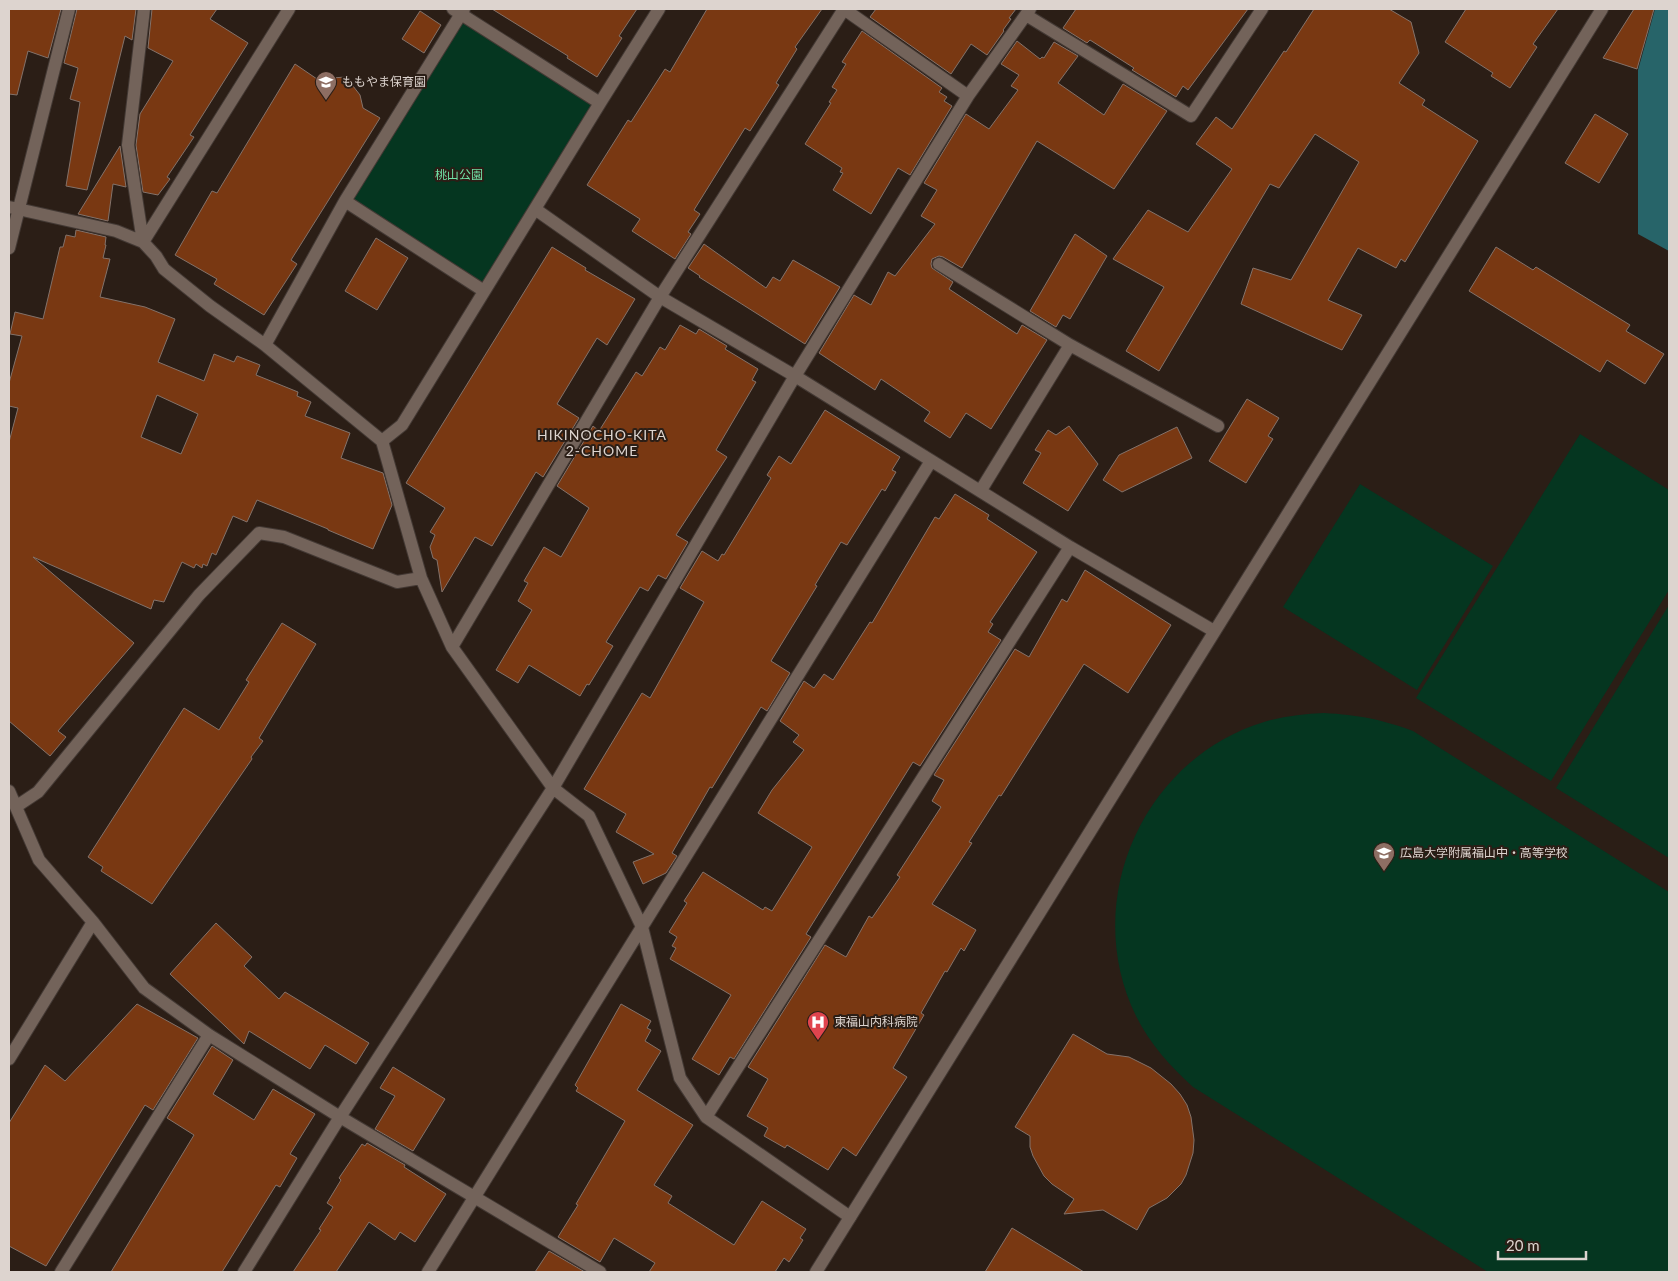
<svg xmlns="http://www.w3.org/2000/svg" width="1678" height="1281" font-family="Lato,'Noto Sans JP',sans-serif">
<rect width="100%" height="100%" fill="#2b1e16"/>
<path fill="#053620" d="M 462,18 L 596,105 L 484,287 L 349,199 Z
M 1580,434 L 1669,490 L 1669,590 L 1551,781 L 1416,698 Z
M 1360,484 L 1493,566 L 1417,690 L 1283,607 Z
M 1669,605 L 1669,858 L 1556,788 Z
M 1324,713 C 1359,715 1380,719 1413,731 L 1669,892 L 1669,1272 L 1488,1272 L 1193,1087 C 1170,1066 1150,1044 1136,1016 C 1080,902 1142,759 1264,722 C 1284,716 1304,714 1324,713 Z"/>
<path fill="#276469" d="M 1655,9 L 1669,9 L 1669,251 L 1638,234 L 1638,70 Z"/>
<path fill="#793812" stroke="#83726a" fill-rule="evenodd" d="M 9,9 L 61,9 L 48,58 L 28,51 L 17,95 L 9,94 Z
M 77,9 L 136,9 L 132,40 L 125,36 L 87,190 L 66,186 L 80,102 L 70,99 L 78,68 L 64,63 Z
M 152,9 L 217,9 L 210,19 L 248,43 L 190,135 L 194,137 L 167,177 L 170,179 L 158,195 L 143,192 L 136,145 L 140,114 L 173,61 L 148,48 Z
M 492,9 L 637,9 L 619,36 L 622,38 L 597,77 L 567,58 L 568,56 Z
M 707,9 L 822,9 L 795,47 L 797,49 L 776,83 L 779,85 L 750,131 L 745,128 L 694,210 L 700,214 L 688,232 L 691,234 L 675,259 L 632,231 L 640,219 L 587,185 L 628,120 L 631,122 L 665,69 L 670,72 Z
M 876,9 L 1016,9 L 1009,18 L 1011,19 L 1003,30 L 1004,31 L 987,55 L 971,44 L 951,74 L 870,17 Z
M 1076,9 L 1248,9 L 1188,90 L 1183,86 L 1176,97 L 1132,70 L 1134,68 L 1090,40 L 1087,43 L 1063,28 Z
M 1314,9 L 1389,9 L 1411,22 L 1419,53 L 1399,83 L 1425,100 L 1422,105 L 1478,141 L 1405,262 L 1401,259 L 1396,268 L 1358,248 L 1328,300 L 1362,315 L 1342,350 L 1241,304 L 1253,268 L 1291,280 L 1359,162 L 1315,134 L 1279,188 L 1270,184 L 1159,371 L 1126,351 L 1164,287 L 1113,259 L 1148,210 L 1188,232 L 1232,169 L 1196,144 L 1216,117 L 1232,129 L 1284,51 L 1286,52 Z
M 1466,9 L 1558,9 L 1533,44 L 1537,47 L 1510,88 L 1491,76 L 1493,73 L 1445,42 Z
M 1634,9 L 1654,9 L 1637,69 L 1603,58 Z
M 420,11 L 441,25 L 424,53 L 402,39 Z
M 862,31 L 942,88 L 939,92 L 947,97 L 944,101 L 952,106 L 910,175 L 898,168 L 871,214 L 833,190 L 843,173 L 840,172 L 842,168 L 805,144 L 831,103 L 829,102 L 837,90 L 832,87 L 846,64 L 842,62 Z
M 1017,41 L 1040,59 L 1042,57 L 1044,58 L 1054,42 L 1078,56 L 1058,83 L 1104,115 L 1123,84 L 1167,111 L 1114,189 L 1037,141 L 962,268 L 943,257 L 939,256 L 932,259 L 931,264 L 932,268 L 953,282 L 949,289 L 1017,334 L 1022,325 L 1047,340 L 991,429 L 966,413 L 950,438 L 924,421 L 930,412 L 881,379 L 875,390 L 819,353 L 854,295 L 871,305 L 888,272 L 895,276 L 935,224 L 921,216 L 937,190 L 924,183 L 966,114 L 989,129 L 1018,90 L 1011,86 L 1019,75 L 1001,64 Z
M 295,64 L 317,79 L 346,77 L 360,95 L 363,108 L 380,118 L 291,260 L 297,264 L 264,315 L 214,284 L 217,279 L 175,255 L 212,191 L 217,193 Z
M 1595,114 L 1628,134 L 1599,183 L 1565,163 Z
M 120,146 L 126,187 L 113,184 L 108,221 L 78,214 Z
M 76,230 L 106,237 L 105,245 L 106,245 L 103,258 L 110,259 L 100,297 L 145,307 L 175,319 L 158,362 L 204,381 L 214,354 L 234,362 L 237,356 L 260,365 L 256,375 L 298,392 L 297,396 L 311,402 L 305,416 L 350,433 L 341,458 L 383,473 L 392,505 L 373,549 L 328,530 L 328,529 L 257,500 L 247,522 L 233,516 L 216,555 L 212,553 L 207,566 L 203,564 L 202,568 L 196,564 L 194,568 L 182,562 L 164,602 L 154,600 L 151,609 L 33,557 L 134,643 L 58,731 L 66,737 L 50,756 L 9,721 L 9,442 L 18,408 L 9,406 L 9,383 L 22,336 L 10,334 L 15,312 L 43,319 L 60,247 L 63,247 L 66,235 L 75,237 ZM 157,395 L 198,414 L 181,454 L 141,437 Z
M 1075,234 L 1107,256 L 1070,319 L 1063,315 L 1056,327 L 1030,311 Z
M 376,238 L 408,258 L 377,310 L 345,291 Z
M 704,244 L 766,288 L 773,277 L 780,281 L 793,260 L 840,287 L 805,344 L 699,277 L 700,276 L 688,268 Z
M 552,247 L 586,268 L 585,270 L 635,299 L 607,345 L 597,338 L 557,404 L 579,418 L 543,477 L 536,472 L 492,546 L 475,537 L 442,592 L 437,560 L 433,558 L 430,547 L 435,535 L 430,532 L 445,508 L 406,483 Z
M 1496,247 L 1533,270 L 1536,267 L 1630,325 L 1626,331 L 1664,354 L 1645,384 L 1607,360 L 1600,372 L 1469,291 Z
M 680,325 L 696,334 L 699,329 L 727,346 L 725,349 L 758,369 L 752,380 L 756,382 L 716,450 L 727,457 L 676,535 L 688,542 L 666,579 L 658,575 L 648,591 L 640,587 L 606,642 L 613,646 L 589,685 L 587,684 L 580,696 L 529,665 L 518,683 L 496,670 L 532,610 L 518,601 L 528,583 L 524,581 L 544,547 L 561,557 L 589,508 L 557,486 L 593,426 L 599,431 L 636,372 L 642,376 L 660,347 L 665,350 Z
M 1247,399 L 1279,418 L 1268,436 L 1273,439 L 1246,483 L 1209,461 Z
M 825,410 L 900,457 L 892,470 L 896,472 L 885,491 L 882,489 L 847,545 L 841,542 L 815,585 L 817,586 L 771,661 L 790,673 L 767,711 L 761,707 L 712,788 L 710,787 L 672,853 L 677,856 L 666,873 L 643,884 L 633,862 L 654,854 L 616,832 L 626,814 L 584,789 L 642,693 L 650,698 L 704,602 L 680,588 L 702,551 L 718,561 L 722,554 L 724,555 L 771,478 L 767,475 L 779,456 L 791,464 Z
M 1069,426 L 1098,464 L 1068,511 L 1023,483 L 1041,453 L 1035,450 L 1048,430 L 1056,435 Z
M 1177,427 L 1192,458 L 1122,492 L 1103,480 L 1119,455 Z
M 955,494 L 989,515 L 987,519 L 1037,552 L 990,622 L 993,624 L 988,632 L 1001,640 L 920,766 L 913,762 L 806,934 L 811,937 L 734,1059 L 730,1057 L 719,1075 L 692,1059 L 731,995 L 670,959 L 676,948 L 672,946 L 677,937 L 669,932 L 687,903 L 684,901 L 703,872 L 763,910 L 765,907 L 772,911 L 812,847 L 758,813 L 772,790 L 804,750 L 793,742 L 799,735 L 780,721 L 804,681 L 814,688 L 824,674 L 833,680 L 870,622 L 872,623 L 935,517 L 939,519 Z
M 1085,570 L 1171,625 L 1128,693 L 1084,664 L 1001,796 L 999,795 L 969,842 L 972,843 L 932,904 L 976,930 L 964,951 L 961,948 L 947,972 L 945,971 L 921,1013 L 924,1015 L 893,1068 L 907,1077 L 856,1156 L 843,1147 L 828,1170 L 787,1145 L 785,1148 L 764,1136 L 768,1128 L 747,1116 L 768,1079 L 748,1067 L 825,945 L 846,957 L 869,916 L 872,918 L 900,877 L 897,875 L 941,807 L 932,801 L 944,780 L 934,775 L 1015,649 L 1029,657 L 1062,599 L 1067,602 Z
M 282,623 L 316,644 L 259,738 L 263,741 L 251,757 L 252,759 L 152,904 L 101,871 L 103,867 L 88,857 L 184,708 L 219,730 L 249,682 L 246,680 Z
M 216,923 L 252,957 L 244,966 L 279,999 L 285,992 L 369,1043 L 356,1064 L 325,1045 L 310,1069 L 249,1031 L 244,1044 L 170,974 Z
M 137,1004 L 198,1038 L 153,1110 L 145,1105 L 46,1266 L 9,1246 L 9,1123 L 45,1065 L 65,1081 Z
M 621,1004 L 651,1021 L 647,1028 L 651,1030 L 645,1041 L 661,1051 L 637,1090 L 693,1125 L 654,1185 L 672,1196 L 668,1203 L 734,1245 L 762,1201 L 806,1229 L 800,1238 L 803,1240 L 789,1262 L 784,1258 L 775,1272 L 649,1272 L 655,1263 L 614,1238 L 600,1262 L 558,1237 L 578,1205 L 576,1204 L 625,1121 L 576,1091 L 578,1088 L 575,1085 Z
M 1073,1034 L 1107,1054 L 1129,1057 L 1151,1068 L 1171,1084 L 1180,1094 L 1187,1105 L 1191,1117 L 1194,1140 L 1193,1153 L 1186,1175 L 1181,1184 L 1167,1198 L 1149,1208 L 1137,1230 L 1103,1210 L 1064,1214 L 1074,1199 L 1052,1184 L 1044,1176 L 1033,1156 L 1030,1147 L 1030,1136 L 1015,1127 Z
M 212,1046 L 233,1060 L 213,1094 L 254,1120 L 273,1089 L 315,1114 L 290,1154 L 297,1158 L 280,1187 L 276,1185 L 222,1272 L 111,1272 L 194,1135 L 167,1118 Z
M 393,1067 L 445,1099 L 413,1151 L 375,1129 L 395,1096 L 380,1088 Z
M 367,1143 L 405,1165 L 404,1167 L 446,1194 L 415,1242 L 400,1232 L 395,1240 L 369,1222 L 336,1272 L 293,1272 L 321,1230 L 319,1229 L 333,1207 L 327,1203 L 341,1180 L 339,1178 L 362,1144 L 365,1146 Z
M 1012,1228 L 1084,1272 L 985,1272 Z
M 549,1251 L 585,1272 L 535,1272 Z"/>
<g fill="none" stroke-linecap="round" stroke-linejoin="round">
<g stroke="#433934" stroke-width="14">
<path id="minor" d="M 1026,15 L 1191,116 L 1262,9
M 600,103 L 659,9
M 345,201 L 484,291
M 9,207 L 116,231 L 143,242 L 156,256 L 164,269 L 210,306 L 265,345 L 382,441 L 402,425 L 600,103 L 453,9
M 535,209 L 660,297 L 795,376 L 1070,547 L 1214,631
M 143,242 L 289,9
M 143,242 L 128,145 L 144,9
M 9,248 L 69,9
M 939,264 L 1070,345 L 1218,426
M 265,345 L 345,201 L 464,9
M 382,441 L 421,578 L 452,647 L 553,788 L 589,816 L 642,927 L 680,1078 L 706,1117 L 850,1217
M 981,490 L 1070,345
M 452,647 L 660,297 L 844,9 L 968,96
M 9,791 L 39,860 L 93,922 L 144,988 L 209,1035 L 340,1117 L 600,1272
M 17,806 L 38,792 L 199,595 L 259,533 L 284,537 L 397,582 L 421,578
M 9,1059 L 93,922
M 706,1117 L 1070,547
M 61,1272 L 209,1035
M 244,1272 L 340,1117 L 553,788 L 795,376 L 968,96 L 1030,9
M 428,1272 L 931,461"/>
</g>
<g stroke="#433934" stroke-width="14">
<path id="tertiary" d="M 816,1272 L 1602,9"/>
</g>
<use href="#minor" stroke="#73635a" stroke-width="12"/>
<use href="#tertiary" stroke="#73635a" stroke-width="12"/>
</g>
<defs>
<g id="school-pin" transform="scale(1.125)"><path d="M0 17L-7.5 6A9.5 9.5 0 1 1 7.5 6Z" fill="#8d6e63" stroke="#2b1e16"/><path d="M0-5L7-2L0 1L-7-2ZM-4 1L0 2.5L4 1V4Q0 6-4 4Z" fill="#fff"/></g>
<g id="hospital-pin" transform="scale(1.125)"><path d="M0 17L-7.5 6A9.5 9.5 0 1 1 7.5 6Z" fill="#e0444e" stroke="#2b1e16"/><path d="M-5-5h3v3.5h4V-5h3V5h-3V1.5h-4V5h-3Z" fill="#fff"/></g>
</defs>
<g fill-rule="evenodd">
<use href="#school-pin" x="326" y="82"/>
<use href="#school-pin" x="1384" y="853"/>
<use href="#hospital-pin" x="818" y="1022"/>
</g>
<g text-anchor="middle" stroke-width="4" stroke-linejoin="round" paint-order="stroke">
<g font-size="12" fill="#ddd4cf" stroke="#2b1e16" text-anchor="start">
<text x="342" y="86">ももやま保育園</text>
<text x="1400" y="857">広島大学附属福山中・高等学校</text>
<text x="834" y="1026">東福山内科病院</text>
</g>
<g font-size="12" fill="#71e1a6" stroke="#2b1e16">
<text x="459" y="179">桃山公園</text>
</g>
<g font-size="14" letter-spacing="1" fill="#ddd4cf" stroke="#2b1e16">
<text x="602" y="440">HIKINOCHO-KITA<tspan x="602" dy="16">2-CHOME</tspan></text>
</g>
</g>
<rect width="1678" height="1281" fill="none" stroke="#ddd4cf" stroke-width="20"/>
<path d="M1498 1251v8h88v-8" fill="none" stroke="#ddd4cf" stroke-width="2.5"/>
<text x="1506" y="1251" font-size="15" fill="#ddd4cf" stroke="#2b1e16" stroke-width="4" paint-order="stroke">20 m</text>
</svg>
